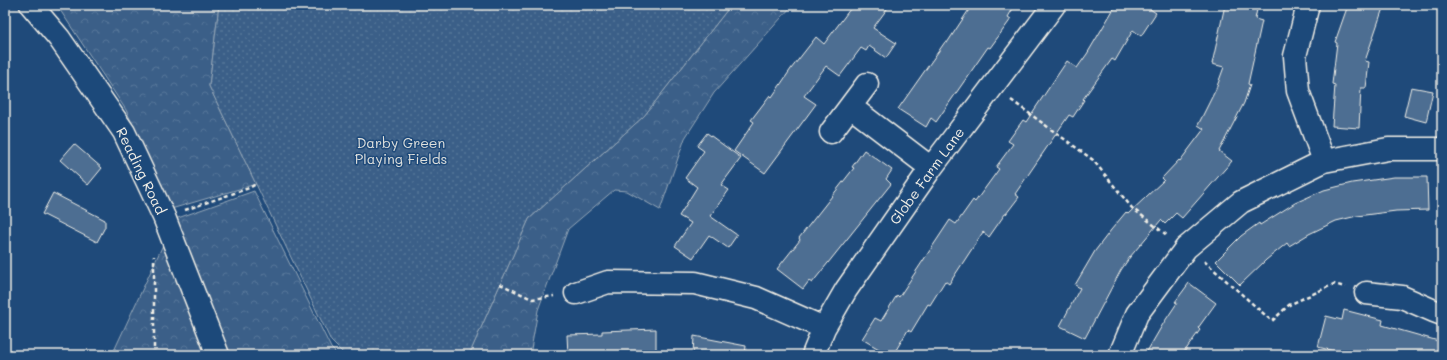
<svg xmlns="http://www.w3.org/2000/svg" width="1447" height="360" font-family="Mali,sans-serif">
<defs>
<pattern id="forest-crowns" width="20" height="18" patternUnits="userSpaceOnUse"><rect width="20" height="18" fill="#3a5f88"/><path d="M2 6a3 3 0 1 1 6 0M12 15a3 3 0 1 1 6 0" fill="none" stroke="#577699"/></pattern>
<pattern id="park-dots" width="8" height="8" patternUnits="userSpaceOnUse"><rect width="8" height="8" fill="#3a5f88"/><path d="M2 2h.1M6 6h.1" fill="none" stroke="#577699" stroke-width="1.8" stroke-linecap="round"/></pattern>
</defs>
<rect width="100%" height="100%" fill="#1f4a7a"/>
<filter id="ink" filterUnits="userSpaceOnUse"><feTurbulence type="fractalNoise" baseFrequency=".025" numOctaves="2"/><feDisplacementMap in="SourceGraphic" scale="8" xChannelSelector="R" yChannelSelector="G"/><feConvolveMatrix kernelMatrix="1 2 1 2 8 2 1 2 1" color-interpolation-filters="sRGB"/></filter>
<g filter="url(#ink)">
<path fill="url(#forest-crowns)" stroke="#97a8b8" d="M 55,5 L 219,5 L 209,86 L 256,184 L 171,209 L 126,110 L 60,10 Z
M 731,5 L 798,5 L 790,8 L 714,93 L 685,138 L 660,210 L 627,191 L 614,190 L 568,229 L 538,310 L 530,355 L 469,355 L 529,219 L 644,116 Z
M 254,191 L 331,348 L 338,355 L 112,355 L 175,219 Z"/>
<path fill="url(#park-dots)" stroke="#97a8b8" d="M 219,5 L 731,5 L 644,116 L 529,219 L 469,355 L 345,355 L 331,341 L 209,86 Z"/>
<path fill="#4d6e92" stroke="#f4f1e8" d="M 853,5 L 890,5 L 873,28 L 896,43 L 886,58 L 869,46 L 866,51 L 861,48 L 840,76 L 826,66 L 804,96 L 816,104 L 765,173 L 734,151 L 754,122 L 751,120 L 770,95 L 772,97 L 791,69 L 816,37 L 824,44 Z
M 972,5 L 1015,5 L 1008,17 L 1011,19 L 990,48 L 988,47 L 936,122 L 931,118 L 926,127 L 898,109 L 945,42 L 947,43 Z
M 1116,5 L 1144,5 L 1156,13 L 1141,36 L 1133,30 L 1115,61 L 1112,59 L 1083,99 L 1084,100 L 1073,117 L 1069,115 L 1015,194 L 1019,197 L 1006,214 L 1005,214 L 989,237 L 983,232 L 949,284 L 945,281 L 930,305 L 928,304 L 911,332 L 908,330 L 893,355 L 889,355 L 862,339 L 875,318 L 881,321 L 897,295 L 899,297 L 950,220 L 956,224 L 973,200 L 975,202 L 999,169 L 996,167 L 1013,144 L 1008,141 L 1023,120 L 1026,122 L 1067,61 L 1077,68 L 1087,54 Z
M 1225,5 L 1258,5 L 1255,19 L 1262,21 L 1248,84 L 1250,85 L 1244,103 L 1219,151 L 1232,161 L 1182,218 L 1176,213 L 1165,224 L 1161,220 L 1130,257 L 1121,270 L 1085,338 L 1060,326 L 1080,288 L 1075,285 L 1095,251 L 1111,230 L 1126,212 L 1128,214 L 1164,180 L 1162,178 L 1179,160 L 1180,161 L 1204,129 L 1198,125 L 1216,89 L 1224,67 L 1212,64 Z
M 1348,5 L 1384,5 L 1365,61 L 1369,62 L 1366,88 L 1361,88 L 1359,128 L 1332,126 L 1335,85 L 1332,84 L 1337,43 L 1335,42 Z
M 1411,87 L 1433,91 L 1426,122 L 1404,116 Z
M 707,133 L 741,158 L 721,185 L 729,190 L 710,216 L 737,235 L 728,248 L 709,235 L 693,258 L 675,246 L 691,223 L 679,216 L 697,187 L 685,178 L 704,151 L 697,146 Z
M 74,144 L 102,168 L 88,185 L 60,160 Z
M 864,150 L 892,170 L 886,179 L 891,184 L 812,283 L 809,281 L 803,289 L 777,269 L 800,240 L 799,238 L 854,168 L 852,167 Z
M 1394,177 L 1427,177 L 1428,210 L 1396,211 L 1357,216 L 1336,221 L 1309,234 L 1289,246 L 1287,243 L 1266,260 L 1240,285 L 1216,261 L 1241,236 L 1259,223 L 1260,225 L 1295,203 L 1324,190 L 1352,183 Z
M 53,193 L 105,220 L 105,227 L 97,242 L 42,214 Z
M 1189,283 L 1216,303 L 1198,328 L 1200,330 L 1182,355 L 1145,355 L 1163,324 L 1177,303 L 1175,302 Z
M 1344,310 L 1383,320 L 1382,325 L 1442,342 L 1442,355 L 1349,355 L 1318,347 L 1326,316 L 1342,320 Z
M 656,329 L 656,355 L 568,355 L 567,335 L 602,334 L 602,331 Z
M 694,336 L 746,346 L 745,355 L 693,355 Z"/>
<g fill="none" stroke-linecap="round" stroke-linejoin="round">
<g stroke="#f4f1e8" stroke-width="25">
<path id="minor" d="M 1308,5 L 1295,56 L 1298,91 L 1324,161
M 851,107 L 931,168
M 831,132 L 867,84
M 576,293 L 608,282 L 695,283 L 756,298 L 824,328
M 1366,293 L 1402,297 L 1434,311 L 1442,314
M 813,355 L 824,328 L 846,290 L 931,168 L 1054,5
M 1120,355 L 1137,314 L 1186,248 L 1241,202 L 1324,161 L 1388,149 L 1442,149"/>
</g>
<g stroke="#f4f1e8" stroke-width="25">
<path id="secondary" d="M 31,5 L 59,38 L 124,132 L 164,217 L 218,355"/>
</g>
<path stroke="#f4f1e8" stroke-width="2.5" stroke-dasharray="4 3" stroke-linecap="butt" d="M 1011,100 L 1093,160 L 1132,208 L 1168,236
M 185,210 L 249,188 L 256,184
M 1204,261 L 1272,321 L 1289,305 L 1334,284 L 1345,287
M 500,284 L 532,299 L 554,296
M 154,355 L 154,256"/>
<use href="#minor" stroke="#1f4a7a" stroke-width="22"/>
<use href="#secondary" stroke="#1f4a7a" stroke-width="22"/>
</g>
</g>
<g text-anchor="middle" stroke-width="3" stroke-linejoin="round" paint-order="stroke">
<g font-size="14" fill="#e1e2de" stroke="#1f4a7a">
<text x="401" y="148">Darby Green<tspan x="401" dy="16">Playing Fields</tspan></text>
</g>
<g font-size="14" fill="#f4f1e8" stroke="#1f4a7a">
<text transform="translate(141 171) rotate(64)" y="5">Reading Road</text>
<text transform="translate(927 176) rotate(-54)" y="5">Globe Farm Lane</text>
</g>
</g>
<rect width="1447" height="360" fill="none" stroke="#1f4a7a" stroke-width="20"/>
<rect x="10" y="10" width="1427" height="340" fill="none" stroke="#f4f1e8" stroke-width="1.5" filter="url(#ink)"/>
</svg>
